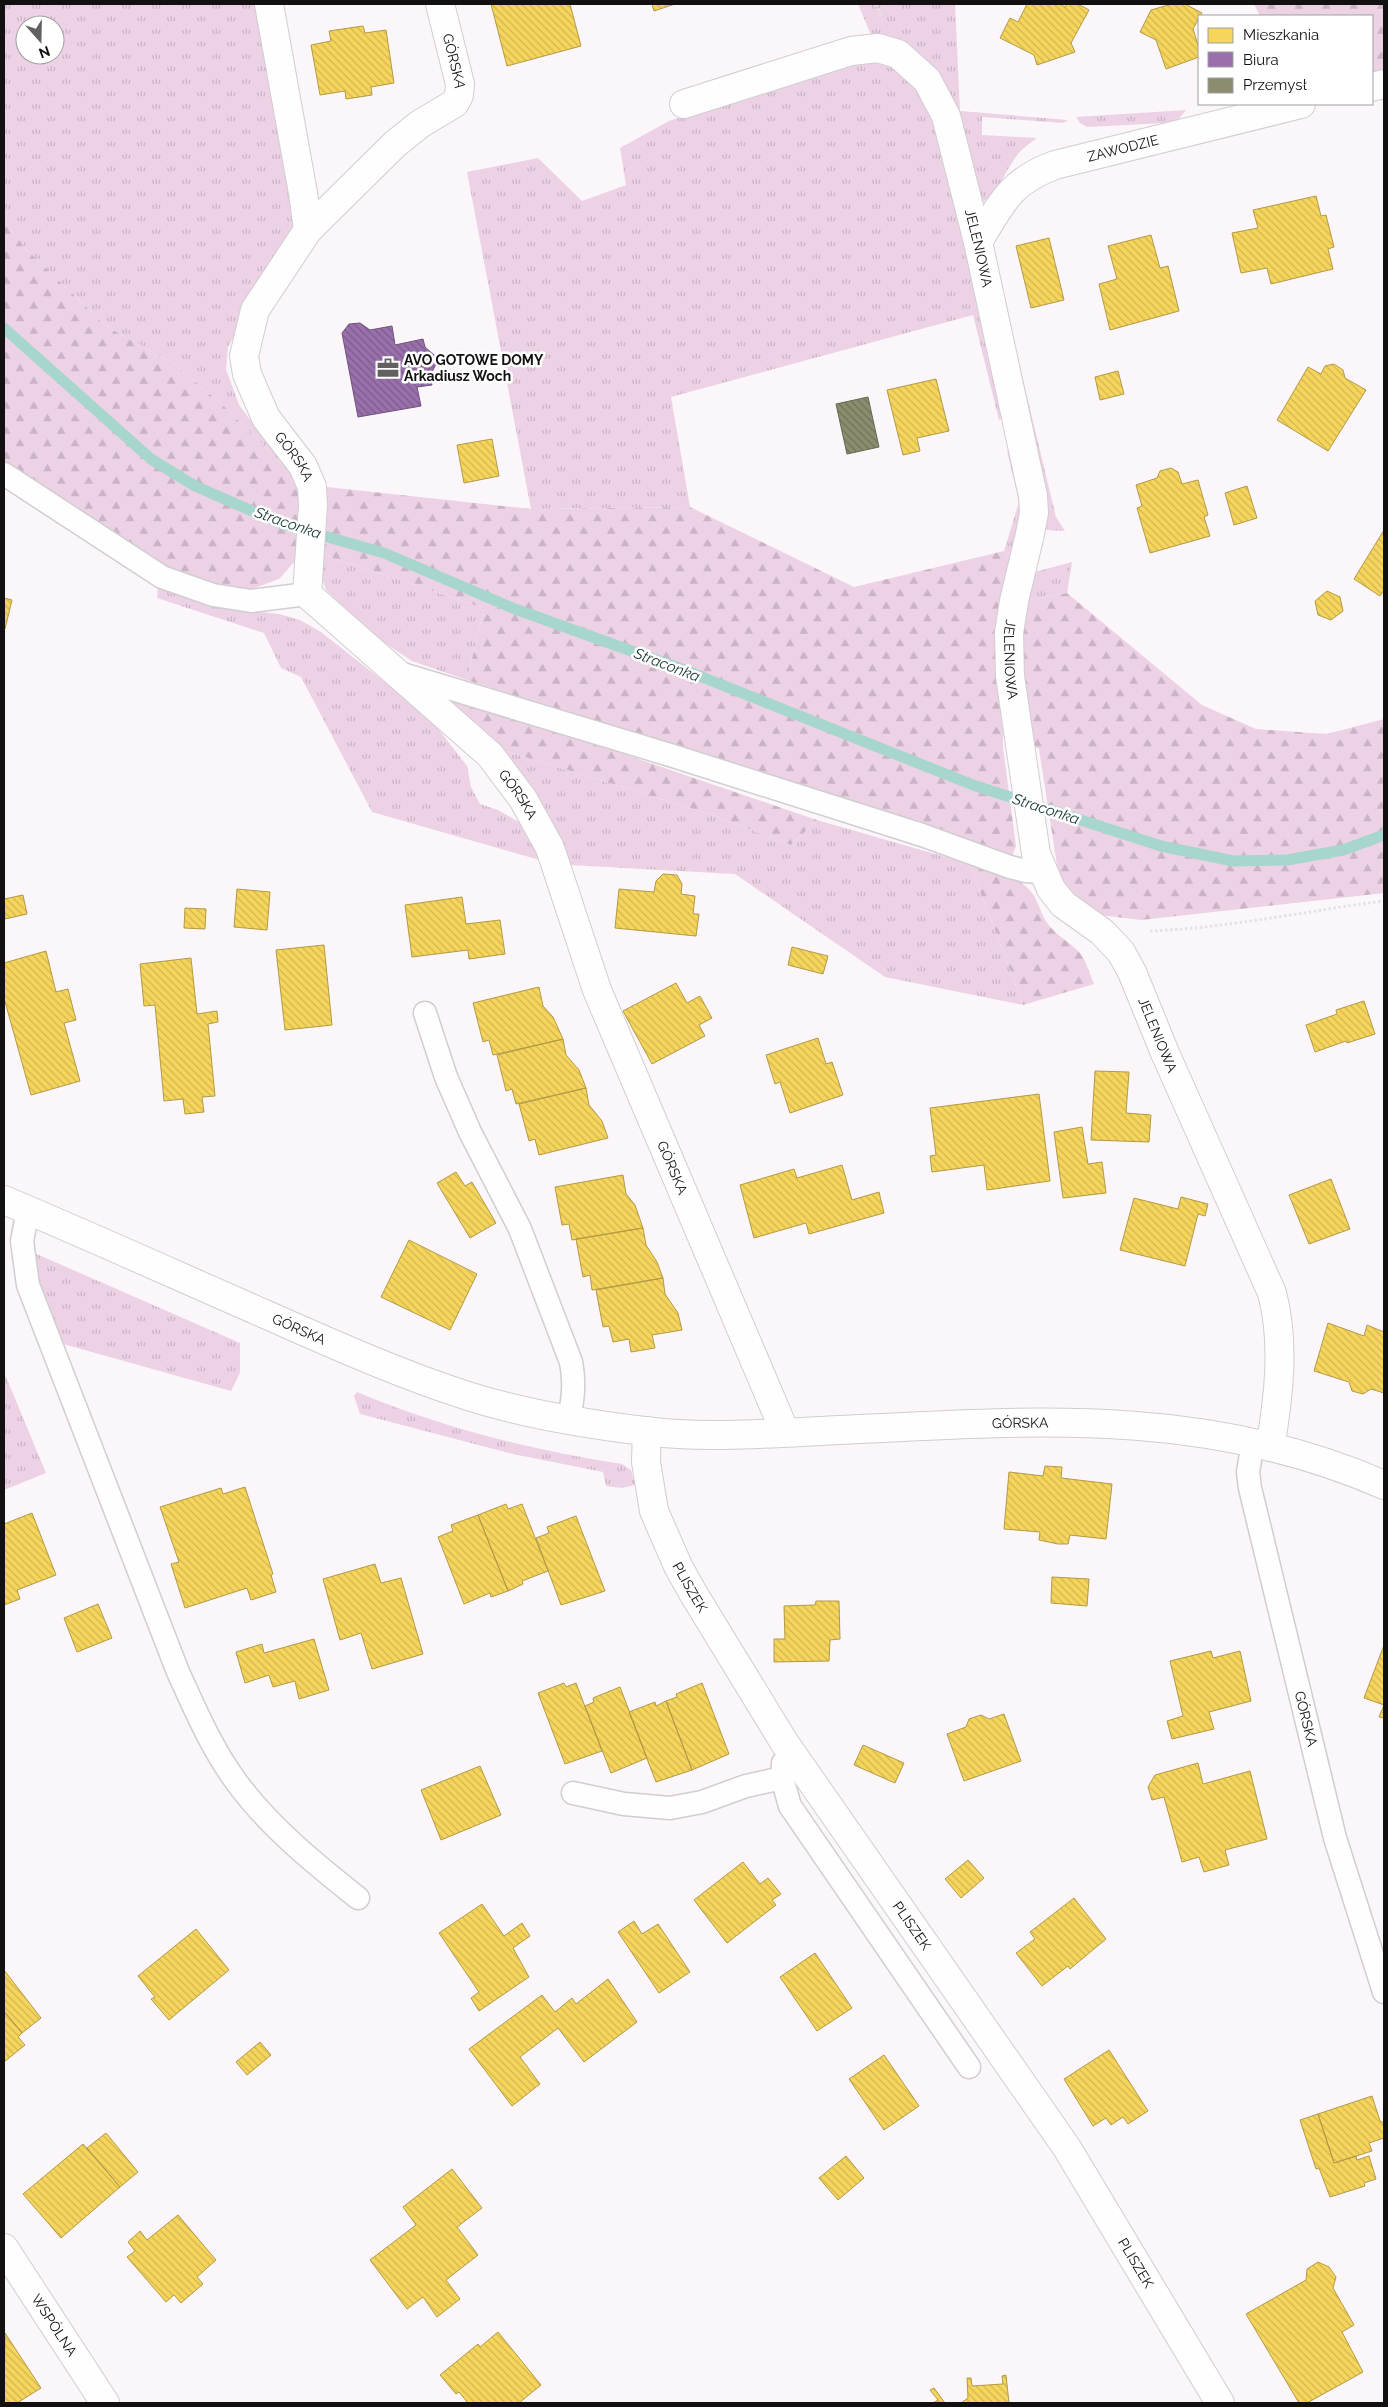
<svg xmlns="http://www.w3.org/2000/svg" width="1388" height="2407" font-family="Raleway,sans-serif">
<defs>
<pattern id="grass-tufts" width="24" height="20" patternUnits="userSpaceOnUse" patternTransform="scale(1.25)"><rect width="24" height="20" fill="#edd2e6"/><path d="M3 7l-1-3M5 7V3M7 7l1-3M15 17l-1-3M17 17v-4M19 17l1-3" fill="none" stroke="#cab3c4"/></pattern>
<pattern id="forest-firs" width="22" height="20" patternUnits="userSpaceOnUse" patternTransform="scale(1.25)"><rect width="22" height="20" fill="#edd2e6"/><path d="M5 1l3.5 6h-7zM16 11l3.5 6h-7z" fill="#cab3c4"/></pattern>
<pattern id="homes-back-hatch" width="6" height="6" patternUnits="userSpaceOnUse" patternTransform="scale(1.25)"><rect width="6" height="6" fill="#f6d55c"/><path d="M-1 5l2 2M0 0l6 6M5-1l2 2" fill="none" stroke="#d2b64f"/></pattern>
<pattern id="offices-back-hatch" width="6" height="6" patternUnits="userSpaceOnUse" patternTransform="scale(1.25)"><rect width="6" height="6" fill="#9970ab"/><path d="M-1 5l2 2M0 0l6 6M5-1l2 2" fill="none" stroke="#7b5b8a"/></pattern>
<pattern id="industry-back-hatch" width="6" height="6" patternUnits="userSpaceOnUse" patternTransform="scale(1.25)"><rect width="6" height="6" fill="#8c8c6e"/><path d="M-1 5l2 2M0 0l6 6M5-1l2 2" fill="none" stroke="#717159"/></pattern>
</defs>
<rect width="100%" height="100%" fill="#fbf6f9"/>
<path fill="url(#grass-tufts)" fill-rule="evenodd" d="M 4,4 L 257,4 L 295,198 L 292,229 L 285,247 L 228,347 L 226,369 L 239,405 L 291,473 L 224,406 L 174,364 L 106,326 L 23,246 L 4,218 ZM 25,25 L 55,25 L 55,55 L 25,55 Z
M 858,4 L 955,4 L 960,111 L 1068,120 L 1063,123 L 982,117 L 982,135 L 1037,138 C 1030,143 1023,148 1018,154 C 1006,169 996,198 979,204 L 953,113 L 871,35 Z
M 878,60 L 917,81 L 938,124 L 1007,418 L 999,420 L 973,315 L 671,397 L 690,507 L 531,509 L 467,172 L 538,158 L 582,201 L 626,185 L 620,148 L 669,121 L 844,64 Z
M 1186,110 L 1178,120 L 1166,123 L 1087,127 L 1080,123 L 1076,117 Z
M 1014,204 L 991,247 L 1056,517 L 1065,531 L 1047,530 L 1042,526 L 989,247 Z
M 1012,450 L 1024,488 L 1015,557 L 1004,551 L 1019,502 L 1007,451 Z
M 318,553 L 484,608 L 467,680 L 412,661 L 374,636 L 326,590 L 320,573 Z
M 1072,562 L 1067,593 L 1024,601 L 1031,573 Z
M 158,585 L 248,611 L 279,614 L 300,620 L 321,632 L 429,717 L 467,766 L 471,787 L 480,804 L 498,810 L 524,825 L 543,861 L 372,812 L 301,677 L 281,668 L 264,633 L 157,598 Z
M 502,750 L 713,815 L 791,845 L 817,820 L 970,864 L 1023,1005 L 885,977 L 735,874 L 569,865 Z
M 32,1252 L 240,1343 L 240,1373 L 231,1391 L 56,1342 L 45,1310 Z
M 4,1372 L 46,1473 L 4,1490 Z
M 357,1392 C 443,1428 531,1450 622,1464 L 631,1470 L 635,1485 L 622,1488 L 606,1486 L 603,1472 L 513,1454 L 360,1414 L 354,1396 Z"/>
<path fill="url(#forest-firs)" d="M 1254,4 L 1384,4 L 1384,72 L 1372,75 L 1372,16 L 1260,16 Z
M 4,218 L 23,246 L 106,326 L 174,364 L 224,406 L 291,473 L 302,497 L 296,560 L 279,579 L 252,589 L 215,587 L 165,570 L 4,465 Z
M 327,487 L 531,509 L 690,507 L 854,587 L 1004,551 L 1015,557 L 1003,697 L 1003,747 L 1016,846 L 1012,857 L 467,680 L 484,608 L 318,553 Z
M 1067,593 L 1202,705 L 1256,729 L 1327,734 L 1384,719 L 1384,893 L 1141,920 L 1100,915 L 1067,893 L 1050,869 L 1057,865 L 1039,749 L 1030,744 L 1019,682 L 1024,601 Z
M 451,695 L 817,820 L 791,845 L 713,815 L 502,750 L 480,726 L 450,702 Z
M 970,864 C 991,870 1019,875 1032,893 C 1039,903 1041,915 1048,924 C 1056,935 1068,941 1077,950 C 1086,958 1089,973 1094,984 L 1023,1005 Z"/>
<path fill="url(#homes-back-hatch)" stroke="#b29a46" d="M 491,4 L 570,4 L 581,46 L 507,66 Z
M 652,4 L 675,4 L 654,11 Z
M 1027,4 L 1059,4 L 1065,7 L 1067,4 L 1078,4 L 1089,10 L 1071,43 L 1075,52 L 1037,65 L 1034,55 L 1000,38 L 1010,18 L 1018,22 Z
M 1172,4 L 1185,4 L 1202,13 L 1193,29 L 1199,48 L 1199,57 L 1166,69 L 1156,40 L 1140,32 L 1151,10 Z
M 363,26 L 365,33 L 386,30 L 394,83 L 371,87 L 372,95 L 346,99 L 345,91 L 320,95 L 311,45 L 331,41 L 329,31 Z
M 1316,196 L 1321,216 L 1326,215 L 1334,247 L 1328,249 L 1333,269 L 1271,284 L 1267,268 L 1241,273 L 1232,233 L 1258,228 L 1253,210 Z
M 1151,235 L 1160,268 L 1168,266 L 1179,311 L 1110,330 L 1099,284 L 1117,279 L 1108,246 Z
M 1049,238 L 1064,300 L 1031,308 L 1016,246 Z
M 1334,364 L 1343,370 L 1345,378 L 1366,390 L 1328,451 L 1277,420 L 1308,367 L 1321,374 L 1325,366 Z
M 1118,371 L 1124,394 L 1100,400 L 1095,377 Z
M 936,379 L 949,431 L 917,438 L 920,451 L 903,455 L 887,390 Z
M 492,439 L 499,476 L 464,483 L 457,445 Z
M 1171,468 L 1178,472 L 1182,484 L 1198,480 L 1208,515 L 1204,517 L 1210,536 L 1150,553 L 1137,508 L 1142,506 L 1136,485 L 1157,478 L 1160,471 Z
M 1247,486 L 1257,518 L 1234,525 L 1225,493 Z
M 1384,530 L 1384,590 L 1380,596 L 1354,579 Z
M 1327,591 L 1340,597 L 1343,611 L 1331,620 L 1318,615 L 1315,601 Z
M 4,598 L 12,600 L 5,629 L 4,629 Z
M 663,874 L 677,875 L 682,884 L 681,894 L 695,896 L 693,914 L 699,914 L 696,936 L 615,928 L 619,889 L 654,892 L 656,881 Z
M 237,889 L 270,892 L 267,930 L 234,927 Z
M 23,895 L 27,914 L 5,919 L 4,899 Z
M 462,897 L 466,924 L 500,920 L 505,954 L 469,959 L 468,950 L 412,957 L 405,905 Z
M 185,908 L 206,909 L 205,929 L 184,928 Z
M 324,945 L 332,1025 L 285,1030 L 276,950 Z
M 792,947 L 828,956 L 823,974 L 788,965 Z
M 46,951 L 56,992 L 68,989 L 76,1020 L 64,1023 L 80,1081 L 31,1095 L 4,998 L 4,963 Z
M 191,958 L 197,1014 L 217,1011 L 218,1022 L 208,1024 L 215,1096 L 202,1097 L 204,1112 L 185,1114 L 183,1099 L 164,1101 L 155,1005 L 144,1006 L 140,964 Z
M 676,983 L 687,1003 L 700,996 L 712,1018 L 699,1025 L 705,1036 L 652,1064 L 623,1011 Z
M 539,987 L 543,1006 L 553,1017 L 563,1039 L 493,1055 L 489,1040 L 483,1042 L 473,1003 Z
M 1364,1001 L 1375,1034 L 1347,1043 L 1346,1041 L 1315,1052 L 1306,1025 L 1337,1014 L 1336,1010 Z
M 818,1038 L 826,1064 L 832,1062 L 843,1095 L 790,1113 L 780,1082 L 775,1084 L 766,1055 Z
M 563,1039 L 566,1055 L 579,1070 L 586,1088 L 516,1104 L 512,1089 L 506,1091 L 497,1055 Z
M 1095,1071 L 1129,1072 L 1126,1113 L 1151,1115 L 1149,1142 L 1091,1140 Z
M 586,1088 L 589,1105 L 602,1121 L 608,1138 L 539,1155 L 535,1139 L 529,1141 L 519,1104 Z
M 1039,1094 L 1050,1181 L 987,1190 L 984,1165 L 932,1172 L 930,1156 L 936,1155 L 930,1108 Z
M 1082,1127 L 1088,1164 L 1102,1162 L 1106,1193 L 1063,1198 L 1054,1132 Z
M 842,1165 L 852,1200 L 879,1192 L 884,1213 L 809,1234 L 806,1223 L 754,1238 L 740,1185 L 794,1169 L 797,1178 Z
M 456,1172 L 465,1186 L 472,1182 L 496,1223 L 470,1238 L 437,1183 Z
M 623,1175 L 626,1194 L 635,1205 L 643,1228 L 572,1240 L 569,1224 L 562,1225 L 555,1187 Z
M 1331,1179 L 1350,1229 L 1309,1244 L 1289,1195 Z
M 1181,1197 L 1208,1204 L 1205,1216 L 1198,1214 L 1185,1266 L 1120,1250 L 1134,1198 L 1178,1209 Z
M 643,1228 L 646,1245 L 657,1262 L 663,1278 L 592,1290 L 590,1275 L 583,1277 L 576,1239 Z
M 409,1240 L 477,1274 L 450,1330 L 381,1297 Z
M 663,1278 L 665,1294 L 678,1313 L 682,1330 L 652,1335 L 655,1348 L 631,1352 L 629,1339 L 613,1342 L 609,1326 L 603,1327 L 596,1290 Z
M 1328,1323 L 1364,1336 L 1367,1325 L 1384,1332 L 1384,1393 L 1371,1389 L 1363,1394 L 1352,1391 L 1349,1382 L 1314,1371 Z
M 1045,1466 L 1062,1467 L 1061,1478 L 1112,1484 L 1106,1539 L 1070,1535 L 1068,1544 L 1058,1544 L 1039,1540 L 1040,1532 L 1004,1529 L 1009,1472 L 1043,1476 Z
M 245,1487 L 273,1574 L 271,1575 L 276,1592 L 251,1600 L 247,1588 L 185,1608 L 171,1564 L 179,1562 L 160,1507 L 221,1488 L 223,1494 Z
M 506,1504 L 508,1509 L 522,1504 L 548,1571 L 522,1581 L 523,1584 L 508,1591 L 478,1515 Z
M 32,1513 L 56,1575 L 17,1590 L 20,1599 L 4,1605 L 4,1524 Z
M 478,1515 L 508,1591 L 491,1597 L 490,1593 L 464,1604 L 438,1537 L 453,1531 L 451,1525 Z
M 576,1516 L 605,1591 L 561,1605 L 536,1538 L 549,1533 L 547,1527 Z
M 375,1564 L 381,1583 L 401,1578 L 423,1654 L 372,1669 L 361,1633 L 340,1640 L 323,1579 Z
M 1052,1577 L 1089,1579 L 1087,1606 L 1051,1603 Z
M 816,1601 L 839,1601 L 840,1639 L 830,1640 L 829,1661 L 774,1662 L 774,1639 L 785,1639 L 784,1606 L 815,1605 Z
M 98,1604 L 112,1638 L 77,1652 L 64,1618 Z
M 314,1639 L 329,1690 L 299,1699 L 295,1681 L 273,1687 L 269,1675 L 245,1683 L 236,1652 L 262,1644 L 264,1653 Z
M 1384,1645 L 1384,1718 L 1379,1717 L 1384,1705 L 1364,1698 Z
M 1211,1651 L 1213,1658 L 1240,1651 L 1251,1701 L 1209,1712 L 1214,1729 L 1172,1739 L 1167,1721 L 1183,1716 L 1170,1661 Z
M 564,1683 L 566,1687 L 576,1683 L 602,1751 L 565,1764 L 538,1693 Z
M 702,1683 L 729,1754 L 692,1770 L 666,1701 L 677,1697 L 676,1694 Z
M 620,1687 L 647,1758 L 611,1773 L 585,1706 L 594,1702 L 593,1698 Z
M 666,1701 L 692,1770 L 656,1782 L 629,1712 L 655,1702 L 656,1706 Z
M 1004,1714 L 1021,1761 L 964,1781 L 947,1734 L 966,1727 L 969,1719 L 981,1715 L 989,1719 Z
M 863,1745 L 904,1763 L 895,1783 L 854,1765 Z
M 1198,1763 L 1203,1784 L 1250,1771 L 1267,1839 L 1225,1850 L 1229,1865 L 1204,1872 L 1199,1857 L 1182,1862 L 1164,1797 L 1152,1800 L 1148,1787 L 1155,1775 Z
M 480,1766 L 501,1815 L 441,1840 L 421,1790 Z
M 968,1860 L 984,1878 L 961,1898 L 945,1879 Z
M 743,1862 L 760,1884 L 768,1878 L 781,1894 L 772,1900 L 776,1905 L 727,1943 L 694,1900 Z
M 1074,1898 L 1106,1939 L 1070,1969 L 1068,1966 L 1042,1986 L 1016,1953 L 1035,1939 L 1030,1932 Z
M 482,1904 L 504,1936 L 522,1923 L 530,1936 L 513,1948 L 529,1977 L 479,2011 L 471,1998 L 479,1992 L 439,1933 Z
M 634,1921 L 642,1934 L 658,1924 L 690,1972 L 659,1993 L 618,1932 Z
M 196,1929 L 229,1970 L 169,2020 L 151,1999 L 155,1997 L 138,1976 Z
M 815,1953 L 852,2008 L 817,2031 L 780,1977 Z
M 4,1970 L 41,2018 L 22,2033 L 4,2011 Z
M 608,1979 L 637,2022 L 584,2062 L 558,2028 L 520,2057 L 540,2084 L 512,2106 L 469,2049 L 542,1995 L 555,2012 L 572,1998 L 576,2004 Z
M 4,2011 L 22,2033 L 18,2037 L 25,2045 L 4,2062 Z
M 260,2042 L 271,2055 L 247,2075 L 236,2062 Z
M 1109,2050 L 1148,2111 L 1128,2124 L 1123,2117 L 1111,2125 L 1106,2118 L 1093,2126 L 1064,2079 Z
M 884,2055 L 919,2106 L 884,2130 L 849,2079 Z
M 1372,2096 L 1380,2121 L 1384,2123 L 1384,2138 L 1369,2143 L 1372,2151 L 1334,2163 L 1318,2114 Z
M 1318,2114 L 1334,2163 L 1356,2156 L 1357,2160 L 1369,2156 L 1376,2179 L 1364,2183 L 1365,2186 L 1330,2197 L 1319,2168 L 1316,2169 L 1300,2120 Z
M 106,2133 L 138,2172 L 120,2187 L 87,2148 Z
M 83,2144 L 120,2187 L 61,2238 L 23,2194 Z
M 846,2156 L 864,2178 L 838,2200 L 819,2178 Z
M 452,2169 L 482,2208 L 457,2227 L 478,2255 L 446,2280 L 460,2299 L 437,2317 L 423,2297 L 407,2309 L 370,2260 L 416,2225 L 403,2207 Z
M 178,2215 L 216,2260 L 197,2277 L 203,2284 L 181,2303 L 174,2295 L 166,2302 L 127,2257 L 135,2251 L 128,2242 L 140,2231 L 147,2240 Z
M 1318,2262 L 1329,2267 L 1336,2277 L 1333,2288 L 1354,2325 L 1342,2332 L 1363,2372 L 1307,2403 L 1299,2403 L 1246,2314 L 1306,2280 L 1307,2269 Z
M 498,2332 L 541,2385 L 519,2403 L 468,2403 L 459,2392 L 456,2394 L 440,2375 L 478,2344 L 480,2347 Z
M 5,2333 L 41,2388 L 17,2403 L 4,2403 Z
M 1006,2375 L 1009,2403 L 961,2403 L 968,2398 L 967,2378 L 971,2378 L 972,2386 L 1003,2384 L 1002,2376 Z
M 934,2388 L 945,2403 L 933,2403 L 938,2400 L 930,2390 Z"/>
<path fill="url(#offices-back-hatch)" stroke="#70537d" d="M 360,323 L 370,330 L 392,326 L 395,345 L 423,339 L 425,347 L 434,355 L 436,364 L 430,376 L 432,385 L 417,387 L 421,406 L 358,417 L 342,333 L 349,324 Z"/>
<path fill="url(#industry-back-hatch)" stroke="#676752" d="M 868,397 L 879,447 L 847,454 L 836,404 Z"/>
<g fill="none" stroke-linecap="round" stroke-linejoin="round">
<path stroke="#a6d6ce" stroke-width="11" d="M 4,328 L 151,459 L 195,486 L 282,524 L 384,553 L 515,609 L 687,671 L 973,785 L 1161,846 L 1233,861 L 1287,860 L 1343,850 L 1384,835"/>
<g stroke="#d1cdd0" stroke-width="25">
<g id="lane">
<path d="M 4,474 L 162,577 L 213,595 L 251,601 L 307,594"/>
<path d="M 399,673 L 670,755 L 922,835 L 1010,867 L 1026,871 L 1042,872"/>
<path d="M 425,1013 L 446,1077 L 470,1132 L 520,1229 L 571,1362 C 575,1382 573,1399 569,1419"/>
<path d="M 28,1210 L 22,1241 L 28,1285 L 178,1672 C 195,1709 211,1747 235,1780 C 268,1826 314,1863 358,1898"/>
<path id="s1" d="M 1253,1442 L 1248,1472 L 1250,1488 L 1335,1838 L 1384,1992"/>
<path d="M 782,1778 L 790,1806 L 969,2067"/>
<path d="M 573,1793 L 624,1804 L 670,1808 L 702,1802 L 746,1786 L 782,1778 L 783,1763"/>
</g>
</g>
<g stroke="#d1cdd0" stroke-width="30">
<g id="street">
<path d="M 269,4 L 303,193 L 308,230"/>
<path id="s2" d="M 440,4 L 460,84 L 459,95 L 455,103 L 420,124 L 395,144 L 308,230 L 255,310 L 244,356 L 247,374 L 266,418 L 303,466 L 312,487 L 313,505 L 307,594 L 490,755 L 523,799 L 550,848 L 597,990 L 785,1432"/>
<path d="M 1372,87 L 1384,84"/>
<path id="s3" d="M 684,104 L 851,51 L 878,48 L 898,54 L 927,80 L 946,116 L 978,242 L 1033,496 L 1034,513 L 1030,534 L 1014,601 L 1009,633 L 1010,676 L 1036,854 L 1051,889 L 1063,904 L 1102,932 L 1121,952 L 1132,972 L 1165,1053 L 1272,1293 C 1285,1342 1279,1397 1270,1447"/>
<path id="s4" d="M 978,242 C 1002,203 1009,182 1055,165 L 1301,104"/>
<path id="s5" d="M 647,1431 L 646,1462 L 654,1511 L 678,1566 L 693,1593 L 784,1742 L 1067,2148 L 1220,2403"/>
<path id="s6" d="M 4,2248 L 105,2403"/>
</g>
</g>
<g stroke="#d1cdd0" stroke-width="30">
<g id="secondary">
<path id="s7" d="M 4,1200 C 92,1237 180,1277 267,1315 C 333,1344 399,1374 468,1396 C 524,1414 586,1424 644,1431 C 708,1439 775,1433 839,1430 C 1029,1421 1204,1406 1384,1485"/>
</g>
</g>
<path stroke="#e4e3e4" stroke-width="3" stroke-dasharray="2.5 2.5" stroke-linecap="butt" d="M 876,4 L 881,15
M 1150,931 C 1229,928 1306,911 1384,901"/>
<use href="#lane" stroke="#fefefe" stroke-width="22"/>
<use href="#street" stroke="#fefefe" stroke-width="28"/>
<use href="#secondary" stroke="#fefefe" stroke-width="28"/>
</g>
<defs>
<g id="office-bare" transform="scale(1.725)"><path d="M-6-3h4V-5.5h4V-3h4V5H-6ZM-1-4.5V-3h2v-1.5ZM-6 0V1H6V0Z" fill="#646062" stroke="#fff" stroke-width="2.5" paint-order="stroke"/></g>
</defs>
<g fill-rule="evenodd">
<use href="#office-bare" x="388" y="368"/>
</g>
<g text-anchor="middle" stroke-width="5" stroke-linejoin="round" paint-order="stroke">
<g font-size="14" fill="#121011" stroke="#fff">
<text dy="5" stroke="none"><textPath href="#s2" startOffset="59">GÓRSKA</textPath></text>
<text dy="5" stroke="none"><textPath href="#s4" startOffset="182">ZAWODZIE</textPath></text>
<text dy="5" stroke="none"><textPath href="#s3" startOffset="439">JELENIOWA</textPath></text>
<text dy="5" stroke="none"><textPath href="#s2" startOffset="555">GÓRSKA</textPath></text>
<text dy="5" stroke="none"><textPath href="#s3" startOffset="859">JELENIOWA</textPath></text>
<text dy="5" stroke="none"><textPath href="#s2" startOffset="990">GÓRSKA</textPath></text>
<text dy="5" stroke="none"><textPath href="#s3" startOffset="1279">JELENIOWA</textPath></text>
<text dy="5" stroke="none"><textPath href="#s2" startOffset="1395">GÓRSKA</textPath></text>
<text dy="5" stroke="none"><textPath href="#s7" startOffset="322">GÓRSKA</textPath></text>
<text dy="5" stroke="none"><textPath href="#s7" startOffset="1060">GÓRSKA</textPath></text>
<text dy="5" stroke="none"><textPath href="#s5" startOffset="165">PLISZEK</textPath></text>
<text dy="5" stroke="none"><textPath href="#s1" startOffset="284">GÓRSKA</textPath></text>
<text dy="5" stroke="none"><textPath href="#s5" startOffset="570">PLISZEK</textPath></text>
<text dy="5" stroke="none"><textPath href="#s5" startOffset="975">PLISZEK</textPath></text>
<text dy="5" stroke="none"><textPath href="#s6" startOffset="92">WSPÓLNA</textPath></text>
</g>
<g font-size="14" font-weight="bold" fill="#121011" stroke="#fff" text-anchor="start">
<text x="404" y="365">AVO GOTOWE DOMY<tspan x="404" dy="16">Arkadiusz Woch</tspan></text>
</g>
<g font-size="15" font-style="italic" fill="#163933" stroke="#fff">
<text transform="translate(288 523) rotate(19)" y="5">Straconka</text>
<text transform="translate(667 665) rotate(21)" y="5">Straconka</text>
<text transform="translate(1046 809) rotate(18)" y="5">Straconka</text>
</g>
</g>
<rect width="1388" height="2407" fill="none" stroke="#121011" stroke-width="10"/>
<rect x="1198" y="15" width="175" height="90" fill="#ffffff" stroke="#a09fa0"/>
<rect x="1208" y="28" width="25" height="15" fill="#f6d55c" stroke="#a09fa0"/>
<text x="1243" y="40" font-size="15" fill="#121011">Mieszkania</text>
<rect x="1208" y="52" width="25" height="15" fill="#9970ab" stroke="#a09fa0"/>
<text x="1243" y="65" font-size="15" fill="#121011">Biura</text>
<rect x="1208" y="78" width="25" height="15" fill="#8c8c6e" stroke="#a09fa0"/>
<text x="1243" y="90" font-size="15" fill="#121011">Przemysł</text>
<g transform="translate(40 40) rotate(160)"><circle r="24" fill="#ffffff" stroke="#a09fa0"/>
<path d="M0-4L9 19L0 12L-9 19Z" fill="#646062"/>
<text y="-8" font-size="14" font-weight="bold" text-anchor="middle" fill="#121011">N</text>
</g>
</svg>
